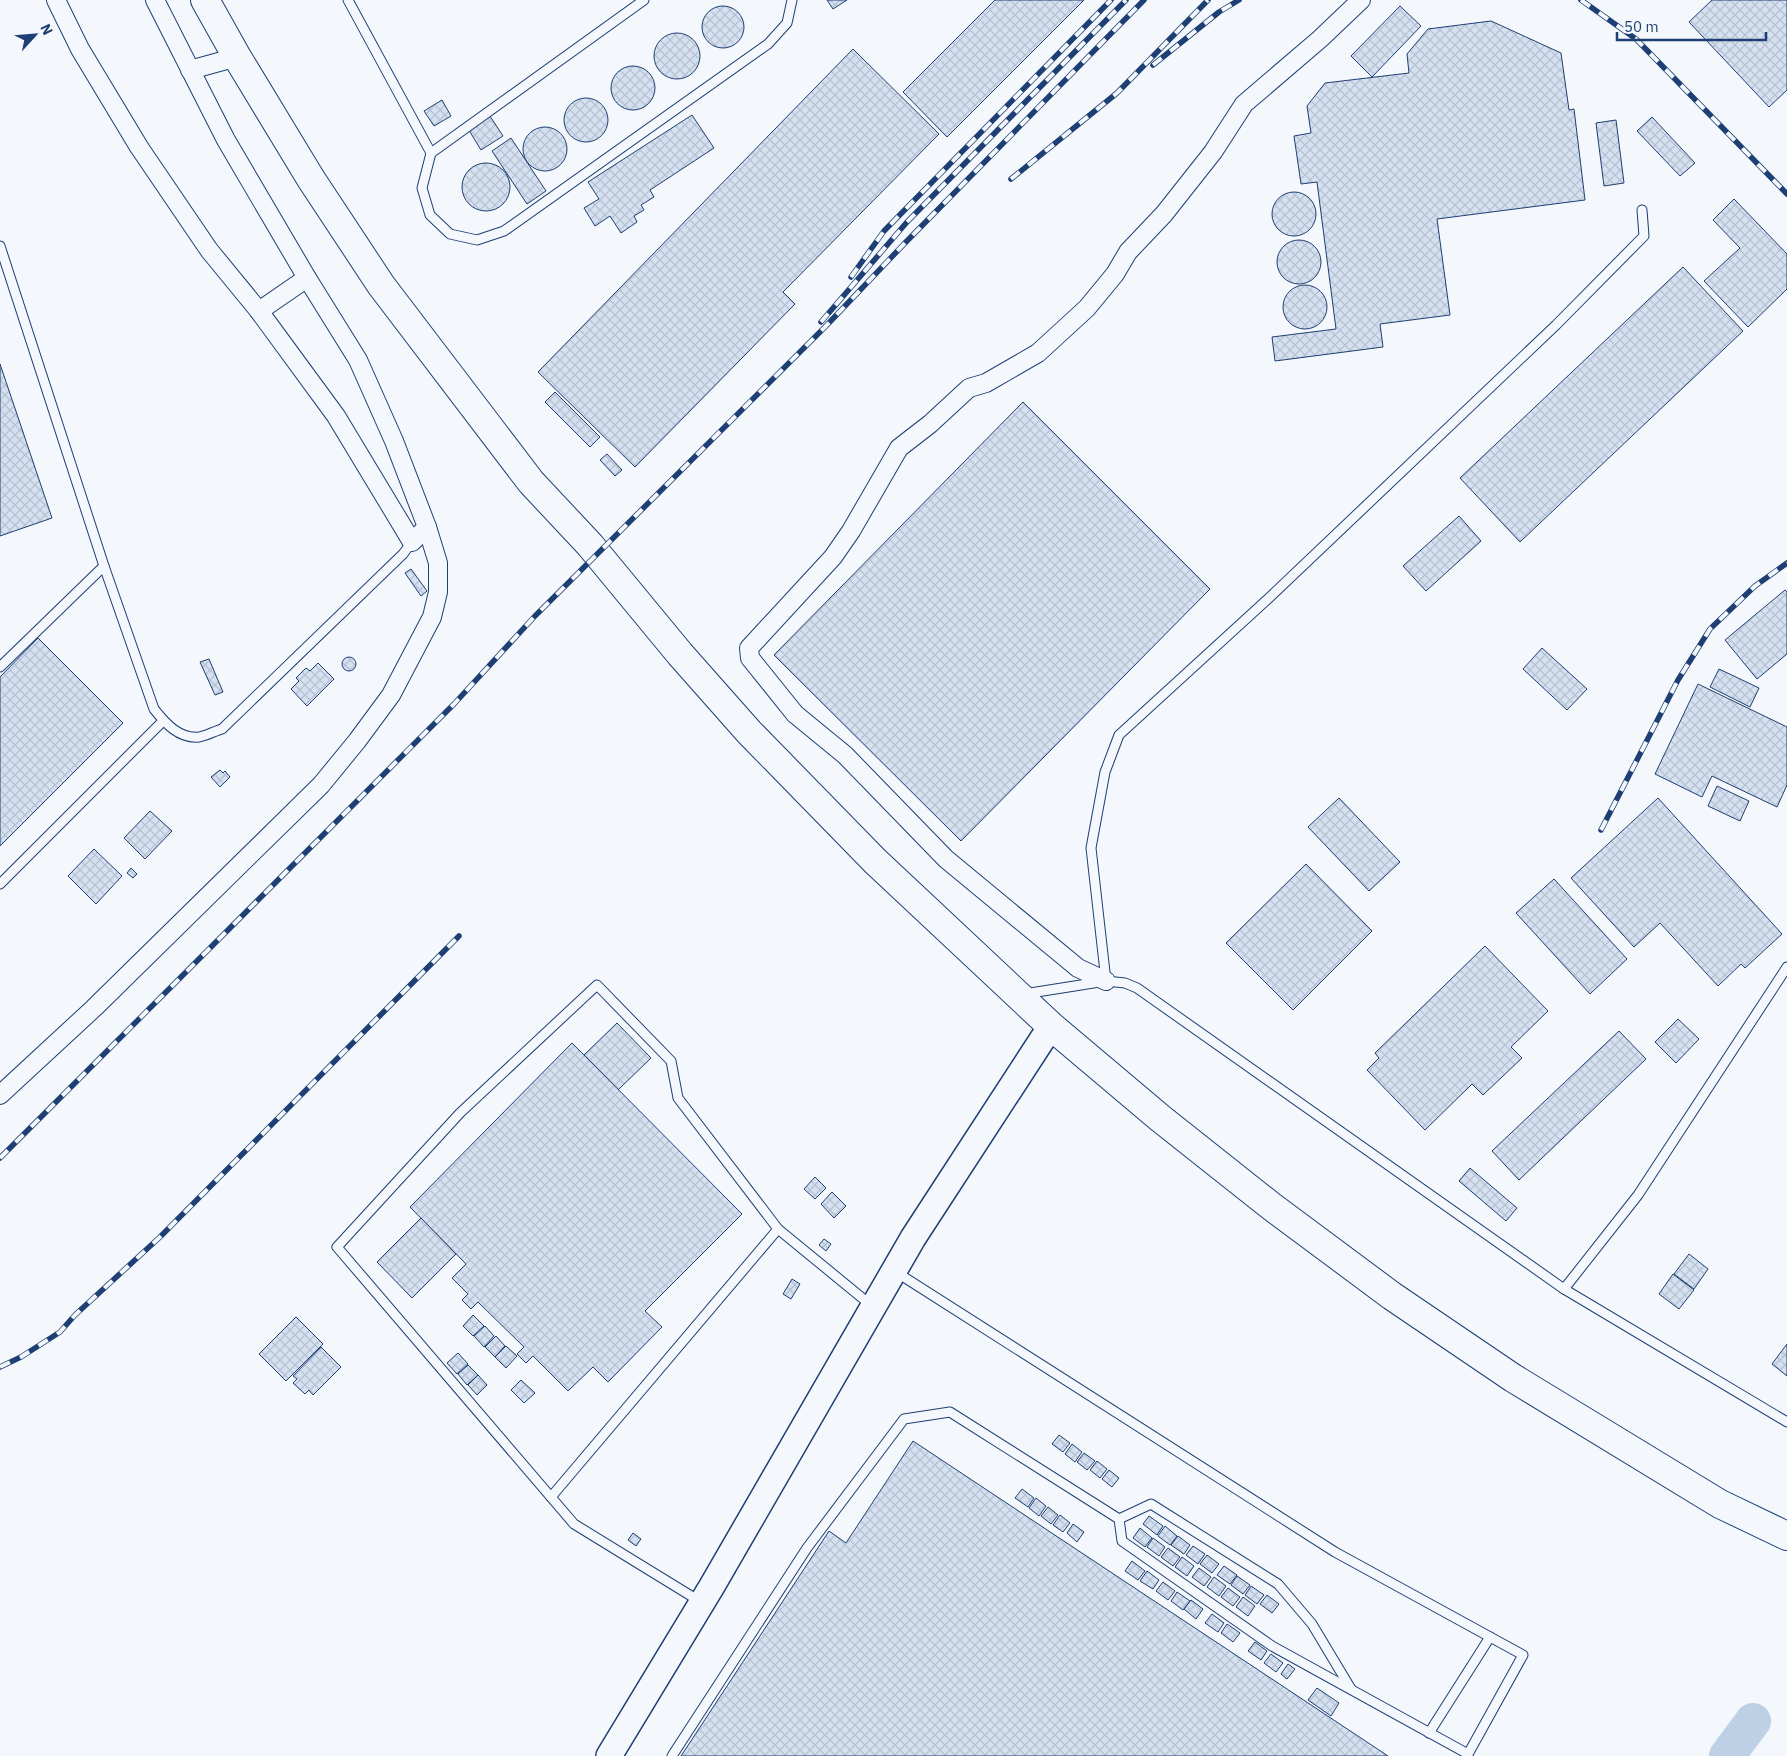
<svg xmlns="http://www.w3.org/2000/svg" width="1787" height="1756" font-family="'IBM Plex Sans',sans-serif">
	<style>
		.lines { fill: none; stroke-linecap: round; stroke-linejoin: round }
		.river { stroke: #bed0e5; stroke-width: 36 }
		.building { fill: url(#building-cross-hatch); stroke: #1d3f73 }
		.lane-casing { stroke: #1d3f73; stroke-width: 11 }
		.street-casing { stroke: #1d3f73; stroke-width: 20 }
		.secondary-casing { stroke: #1d3f73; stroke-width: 28 }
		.highway-casing { stroke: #1d3f73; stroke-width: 30 }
		.lane { stroke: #f4f7fb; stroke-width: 9 }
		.street { stroke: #f4f7fb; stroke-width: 18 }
		.secondary { stroke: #f4f7fb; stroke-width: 25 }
		.highway { stroke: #f4f7fb; stroke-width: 28 }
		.rail-casing { stroke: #1d3f73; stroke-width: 5.5 }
		.rail { stroke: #f4f7fb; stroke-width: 4; stroke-dasharray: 11; stroke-linecap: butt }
	</style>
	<defs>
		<pattern id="building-cross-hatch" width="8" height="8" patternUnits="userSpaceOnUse" patternTransform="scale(1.25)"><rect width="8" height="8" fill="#d5e0f0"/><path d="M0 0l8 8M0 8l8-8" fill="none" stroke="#b6c1d1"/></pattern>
	</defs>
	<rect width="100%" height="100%" fill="#f4f7fb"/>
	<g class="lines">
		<polyline class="river" points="1727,1756 1753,1721"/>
	</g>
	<g class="building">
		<polygon points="827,0 847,0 833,9"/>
		<polygon points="995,0 1084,0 947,137 903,92"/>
		<polygon points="1712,0 1787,0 1787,90 1769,107 1689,22"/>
		<polygon points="1400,6 1421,26 1372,77 1351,56"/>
		<circle cx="723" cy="27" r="21"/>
		<polygon points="1491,21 1561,53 1569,110 1574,109 1585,200 1437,219 1450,315 1380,324 1383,347 1275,361 1272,337 1336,329 1317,182 1301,184 1294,136 1311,133 1307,106 1325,83 1409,73 1407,54 1428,29"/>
		<circle cx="677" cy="56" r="23"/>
		<polygon points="853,49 939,134 783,292 795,304 635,467 538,372"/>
		<circle cx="633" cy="88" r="22"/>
		<circle cx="586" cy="120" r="22"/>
		<polygon points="442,100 451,116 434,126 424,111"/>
		<polygon points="488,113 503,136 481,150 467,127"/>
		<polygon points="692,115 714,148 650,190 654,197 641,205 644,210 634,216 637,222 621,233 610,216 595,226 584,208 599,199 588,182"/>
		<polygon points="1652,117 1695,163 1680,176 1637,131"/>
		<polygon points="1616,120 1624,183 1604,186 1596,123"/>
		<circle cx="545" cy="149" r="22"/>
		<polygon points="511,138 546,191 527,204 492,151"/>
		<circle cx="486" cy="187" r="24"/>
		<circle cx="1294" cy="214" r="22"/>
		<polygon points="1734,199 1787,254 1787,289 1748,327 1704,281 1740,248 1713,220"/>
		<circle cx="1299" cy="262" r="22"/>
		<polygon points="1683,267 1743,331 1520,542 1460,478"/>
		<circle cx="1305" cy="307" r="22"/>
		<polygon points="0,364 52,518 0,536"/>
		<polygon points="555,392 600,437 590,447 545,402"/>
		<polygon points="1023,402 1210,589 961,841 774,655"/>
		<polygon points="607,454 622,470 615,476 600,460"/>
		<polygon points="1459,516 1481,541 1426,591 1403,566"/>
		<polygon points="411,569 427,591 421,596 405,573"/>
		<polygon points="1785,590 1787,592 1787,654 1757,679 1725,640"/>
		<polygon points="38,638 123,723 0,846 0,677"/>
		<polygon points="1542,648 1587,689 1567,710 1523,669"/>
		<circle cx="349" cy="664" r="7"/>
		<polygon points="209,659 223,692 215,695 200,662"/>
		<polygon points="318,663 334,679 307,706 291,689 299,681 296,678 306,668 310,671"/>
		<polygon points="1719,669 1759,688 1750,707 1710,687"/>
		<polygon points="1698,684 1787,727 1787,785 1777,807 1712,776 1702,797 1655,774"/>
		<polygon points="220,770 223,773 225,771 230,777 220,787 211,777"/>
		<polygon points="1717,786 1749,801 1740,821 1708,806"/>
		<polygon points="1339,798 1400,862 1369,891 1308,827"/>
		<polygon points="1658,798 1782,934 1745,968 1741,964 1718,986 1660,923 1634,947 1571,878"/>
		<polygon points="150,811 172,831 145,859 124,838"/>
		<polygon points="94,849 122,876 96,904 68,876"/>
		<polygon points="1306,864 1372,931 1293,1010 1226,943"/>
		<polygon points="131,868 137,874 133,878 127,873"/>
		<polygon points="1554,879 1627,959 1590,994 1516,913"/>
		<polygon points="1485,946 1548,1011 1511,1047 1522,1058 1483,1095 1472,1084 1425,1130 1367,1070 1379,1058 1375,1053"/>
		<polygon points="1678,1019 1699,1039 1676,1063 1655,1042"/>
		<polygon points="617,1023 651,1058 618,1090 584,1055"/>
		<polygon points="1619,1031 1646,1059 1519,1180 1492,1151"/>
		<polygon points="572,1043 742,1214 645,1311 662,1327 608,1382 593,1367 568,1391 533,1356 526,1363 517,1354 524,1347 478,1302 471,1309 462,1300 468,1294 452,1278 466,1264 410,1207"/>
		<polygon points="1470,1168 1517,1208 1506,1221 1459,1181"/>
		<polygon points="815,1177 826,1188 815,1199 804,1189"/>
		<polygon points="832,1192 846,1206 834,1218 821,1204"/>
		<polygon points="421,1218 456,1254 412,1298 377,1262"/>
		<polygon points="824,1239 831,1244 826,1251 819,1245"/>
		<polygon points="1689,1254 1708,1269 1694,1289 1674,1274"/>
		<polygon points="1673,1274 1694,1290 1679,1309 1659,1294"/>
		<polygon points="792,1279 800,1284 791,1299 783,1294"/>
		<polygon points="473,1315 484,1326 473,1336 463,1326"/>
		<polygon points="296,1317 323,1344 286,1381 259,1354"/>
		<polygon points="485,1326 494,1336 484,1347 474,1336"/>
		<polygon points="496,1336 505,1346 495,1357 485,1347"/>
		<polygon points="1787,1344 1787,1376 1772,1364"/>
		<polygon points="506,1346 517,1356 506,1368 495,1357"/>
		<polygon points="321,1347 341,1367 313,1395 309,1390 305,1394 293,1383 297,1379 293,1376"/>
		<polygon points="458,1353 468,1364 457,1374 447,1363"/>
		<polygon points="468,1365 478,1375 467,1385 458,1374"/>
		<polygon points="478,1375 487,1385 477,1395 468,1385"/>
		<polygon points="521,1380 535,1393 524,1403 511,1390"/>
		<polygon points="1059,1435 1070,1443 1063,1452 1052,1444"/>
		<polygon points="913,1441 1388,1756 681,1756 829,1531 846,1543"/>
		<polygon points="1072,1444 1082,1452 1075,1462 1065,1454"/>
		<polygon points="1084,1453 1095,1461 1087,1470 1077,1462"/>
		<polygon points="1097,1461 1107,1469 1100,1478 1090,1470"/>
		<polygon points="1109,1470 1119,1478 1112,1487 1102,1479"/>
		<polygon points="1022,1489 1034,1498 1028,1507 1015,1498"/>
		<polygon points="1036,1498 1046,1506 1039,1516 1029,1508"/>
		<polygon points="1048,1507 1058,1515 1051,1524 1041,1516"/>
		<polygon points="1060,1515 1070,1523 1063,1532 1053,1525"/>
		<polygon points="1149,1516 1163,1526 1157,1535 1143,1524"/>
		<polygon points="1073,1524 1084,1532 1077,1542 1067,1533"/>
		<polygon points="1165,1526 1177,1536 1170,1545 1158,1536"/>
		<polygon points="1140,1528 1152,1538 1145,1547 1133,1538"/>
		<polygon points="633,1533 641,1539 636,1546 628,1540"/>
		<polygon points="1178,1536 1190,1545 1184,1554 1171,1545"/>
		<polygon points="1153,1538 1165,1547 1159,1556 1147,1547"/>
		<polygon points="1193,1546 1205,1554 1198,1564 1186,1555"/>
		<polygon points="1168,1548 1180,1557 1173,1566 1161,1557"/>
		<polygon points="1207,1555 1219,1564 1212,1573 1200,1564"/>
		<polygon points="1182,1557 1194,1566 1187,1576 1175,1567"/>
		<polygon points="1132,1561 1145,1571 1138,1580 1125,1571"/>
		<polygon points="1224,1566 1237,1575 1230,1584 1217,1575"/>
		<polygon points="1199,1568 1211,1577 1204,1586 1192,1577"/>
		<polygon points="1147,1571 1159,1580 1153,1589 1140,1581"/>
		<polygon points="1237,1576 1250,1585 1243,1594 1231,1585"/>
		<polygon points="1214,1577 1226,1586 1219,1596 1207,1587"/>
		<polygon points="1163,1582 1175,1591 1168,1600 1156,1591"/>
		<polygon points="1251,1586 1264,1595 1257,1604 1245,1595"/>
		<polygon points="1228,1588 1240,1597 1233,1606 1221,1597"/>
		<polygon points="1177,1592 1190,1601 1183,1610 1171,1601"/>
		<polygon points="1267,1595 1279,1604 1272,1613 1260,1604"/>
		<polygon points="1243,1597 1255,1606 1248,1616 1236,1607"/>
		<polygon points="1191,1600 1203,1609 1196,1619 1184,1609"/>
		<polygon points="1212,1614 1224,1623 1218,1632 1205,1623"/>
		<polygon points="1227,1624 1240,1633 1233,1642 1221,1633"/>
		<polygon points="1255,1642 1267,1651 1261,1660 1248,1651"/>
		<polygon points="1271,1654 1283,1663 1276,1672 1264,1663"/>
		<polygon points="1288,1664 1295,1669 1287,1679 1281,1674"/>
		<polygon points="1317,1688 1339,1703 1331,1716 1308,1700"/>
	</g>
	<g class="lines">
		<g class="lane-casing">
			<g id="lane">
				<polyline points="348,0 431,153"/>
				<polyline points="644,0 431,153 422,188 430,215 450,234 477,240 504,231 768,44 787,23 792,0"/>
				<path d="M 0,246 L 104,566 L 154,709 C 165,723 179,739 199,737 C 206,736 215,731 222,729 L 403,554 L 412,542"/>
				<polyline points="0,667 104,566"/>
				<polyline points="0,884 163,721"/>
				<polyline points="1106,981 1091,848 1105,772 1119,735 1270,597 1556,325 1644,236 1642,210"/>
				<polyline points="1024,994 1106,981 1125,983 1137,988 1564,1289 1787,1422"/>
				<polyline points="896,1272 1335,1552 1523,1655 1467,1756"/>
				<polyline points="1564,1289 1638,1195 1787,967"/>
				<polyline points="551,1497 778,1229"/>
				<polyline points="1119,1519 1151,1504 1278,1584 1312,1624 1351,1689"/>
				<polyline points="701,1602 574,1524 337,1247 460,1113 597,985 671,1061 678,1098 778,1229 872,1306"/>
				<polyline points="1429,1733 1490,1637"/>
				<polyline points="672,1756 807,1548 904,1419 950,1412 1119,1519 1122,1541 1272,1646 1468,1754"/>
			</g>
		</g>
		<g class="street-casing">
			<g id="street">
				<polyline points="56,0 80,49 139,147 209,250 259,311 336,416 412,542 427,527 394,441 358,360 307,278 226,140 155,0"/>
				<polyline points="190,70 237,57"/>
				<polyline points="259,311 307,278"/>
				<polyline points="1106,981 1078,968 946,859 845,755 795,714 750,658 749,648 833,557 851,531 899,448 930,424 969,388 986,383 1038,353 1087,308 1115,274 1128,252 1164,214 1213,152 1244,104 1320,39 1361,0"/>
				<polyline points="0,1095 94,1008 321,785 357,741 391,695 432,617 438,592 438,563 427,527"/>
			</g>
		</g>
		<g class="secondary-casing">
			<polyline id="secondary" points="609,1756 712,1586 913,1238 1051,1026"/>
		</g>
		<g class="highway-casing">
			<polyline id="highway" points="205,0 237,57 311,179 381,285 531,482 590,545 680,654 749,732 875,861 1051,1026 1160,1118 1271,1206 1392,1296 1513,1378 1720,1504 1787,1536"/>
		</g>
		<use href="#lane" class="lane"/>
		<use href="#street" class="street"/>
		<use href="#secondary" class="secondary"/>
		<use href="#highway" class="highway"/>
		<g class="rail-casing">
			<g id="rail">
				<polyline points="1581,0 1636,39 1787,194"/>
				<polyline points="1153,65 1219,12 1239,0"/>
				<polyline points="1011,179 1117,93 1208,0"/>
				<polyline points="851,277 884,231 1111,0"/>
				<polyline points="821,322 907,222 1126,0"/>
				<polyline points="1601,830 1678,680 1710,629 1755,586 1787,563"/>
				<polyline points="0,1158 454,704 535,616 825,327 904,244 1144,0"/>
				<polyline points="0,1367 21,1357 60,1332 75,1315 160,1237 459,936"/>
			</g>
		</g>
		<use href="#rail" class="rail"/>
	</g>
	<g transform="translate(35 35) rotate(64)" stroke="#f4f7fb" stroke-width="4" paint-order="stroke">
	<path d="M0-4L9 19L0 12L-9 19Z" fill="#1d3f73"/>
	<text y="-8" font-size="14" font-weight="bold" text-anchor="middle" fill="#1d3f73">N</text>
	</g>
	<path d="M1617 32v8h149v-8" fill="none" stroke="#1d3f73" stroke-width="2.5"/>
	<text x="1624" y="32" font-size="15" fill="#1d3f73" stroke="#f4f7fb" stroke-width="4" paint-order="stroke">50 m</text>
</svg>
